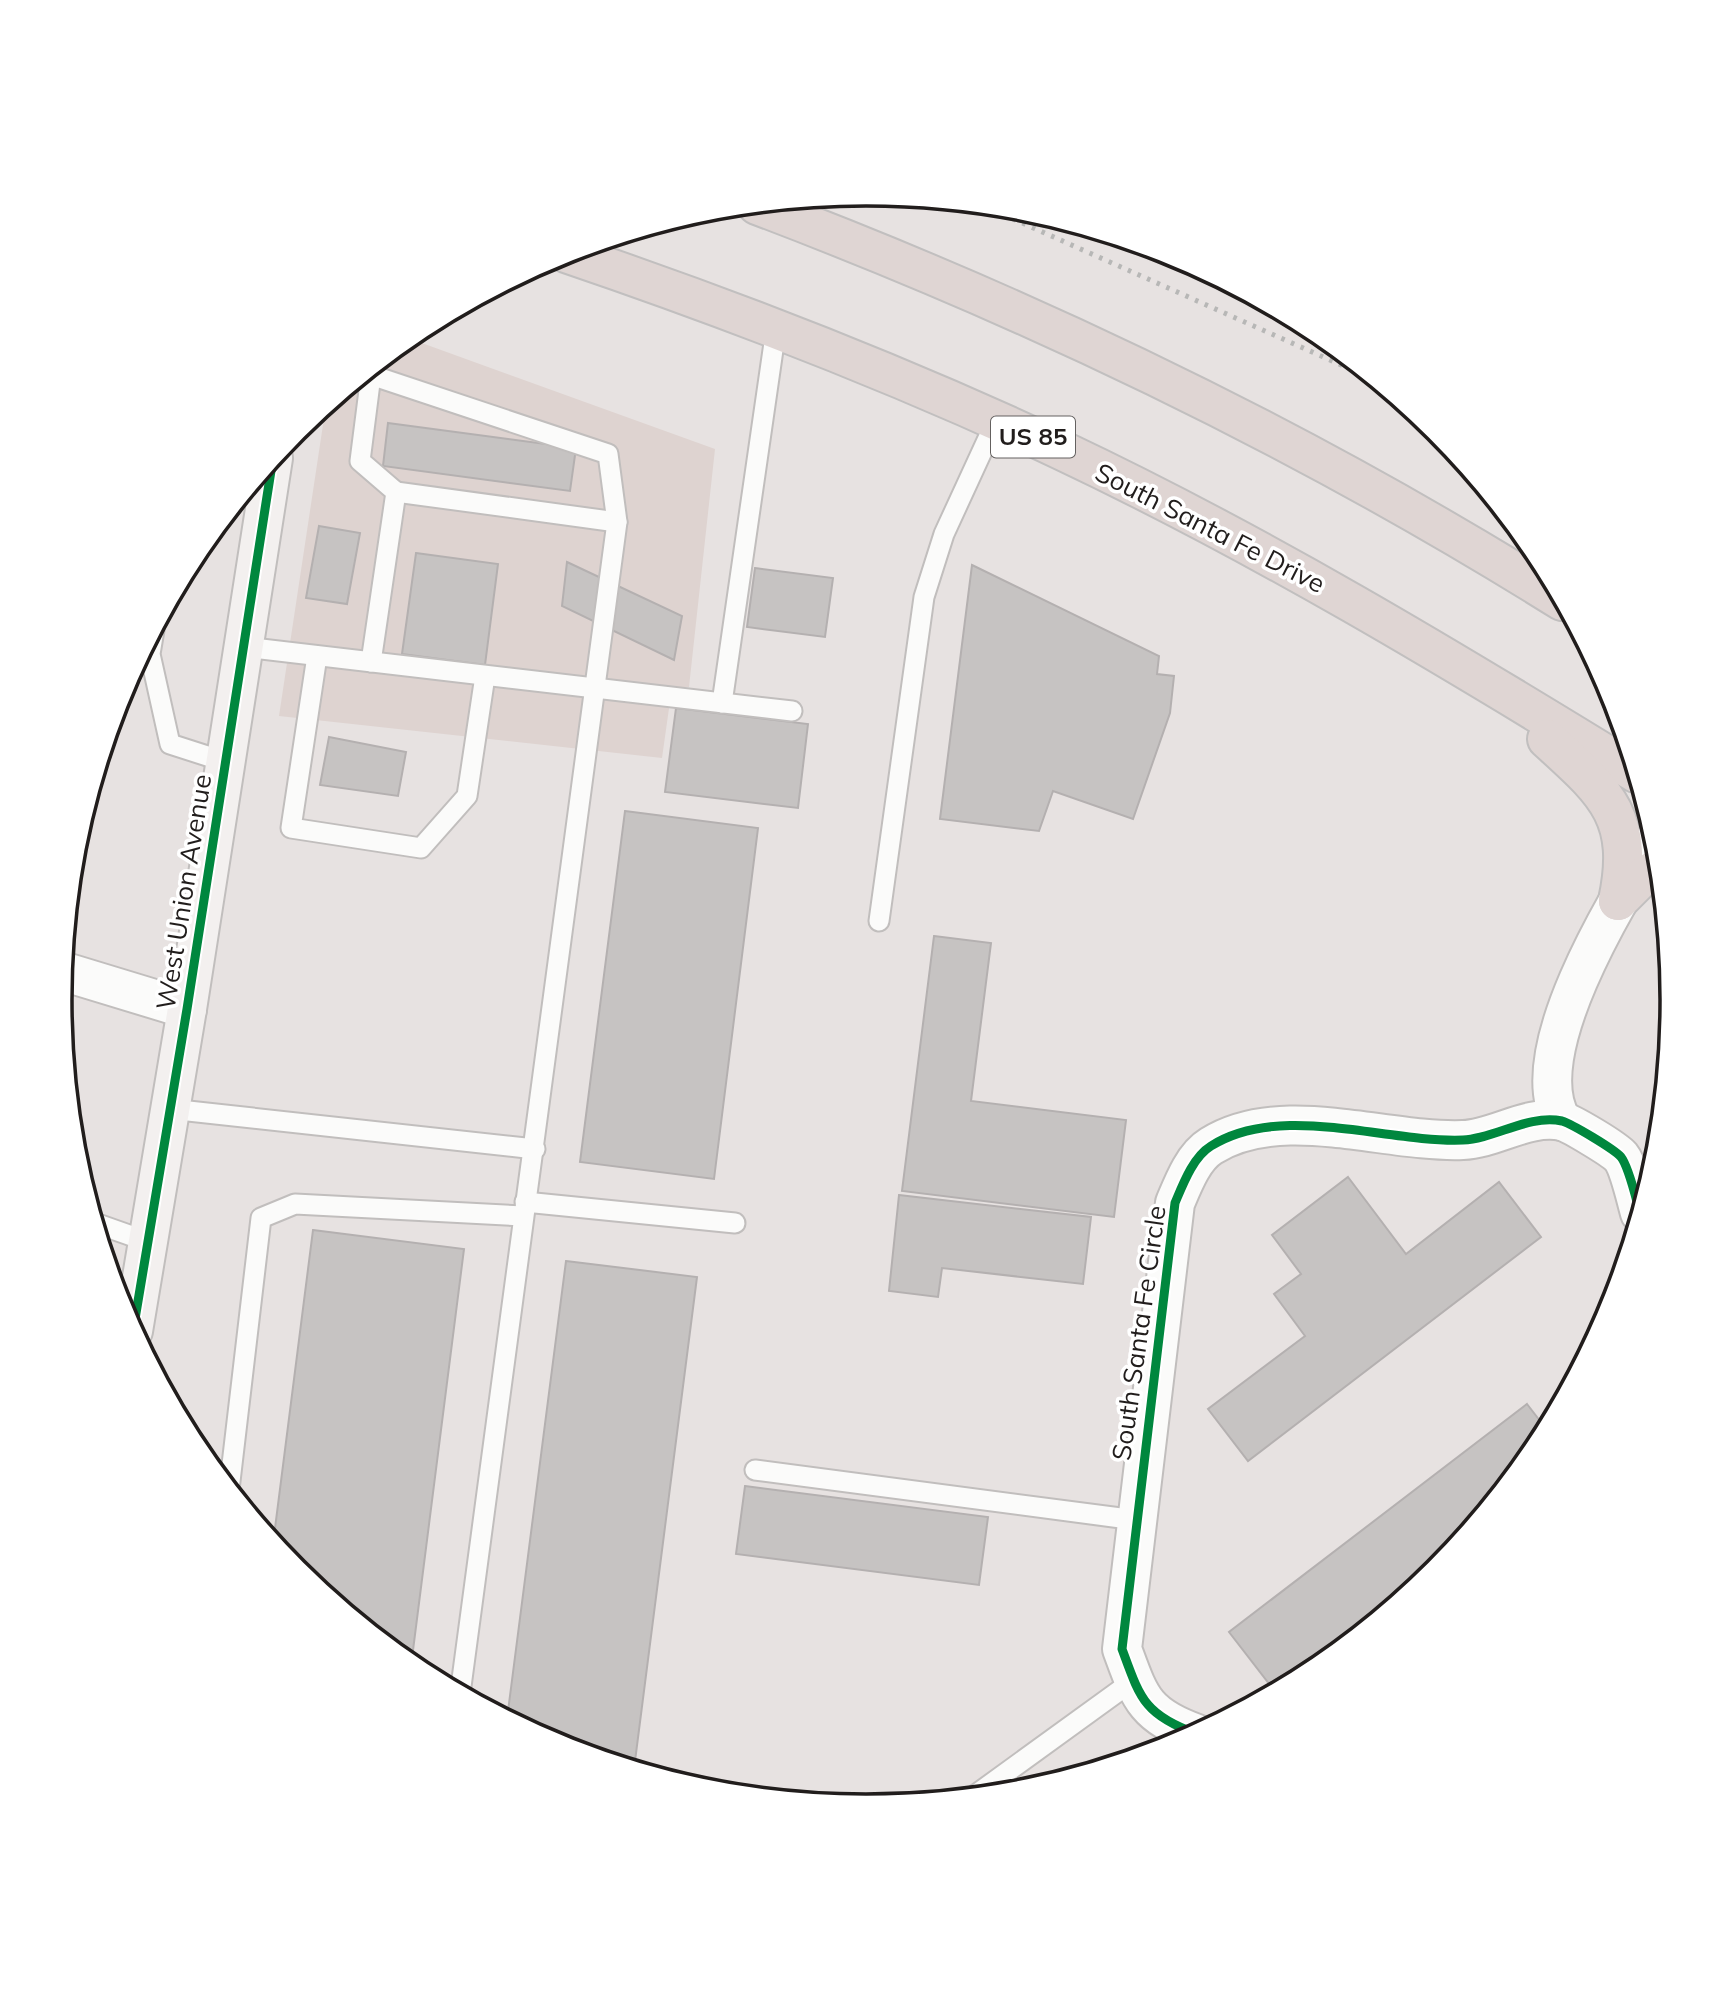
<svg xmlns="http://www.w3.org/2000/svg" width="1732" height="2001" font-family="Mulish,sans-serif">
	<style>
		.built { fill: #ded3d0 }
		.building { fill: #c6c3c2; stroke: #b4b0b0; stroke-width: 2 }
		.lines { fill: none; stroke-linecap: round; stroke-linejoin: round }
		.lane-casing { stroke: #c1bebd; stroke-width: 23 }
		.street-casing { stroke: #c1bebd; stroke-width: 42 }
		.secondary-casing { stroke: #c1bebd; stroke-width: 42 }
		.highway-casing { stroke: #c1bfbf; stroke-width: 42 }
		.lane { stroke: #fbfbfa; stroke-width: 19 }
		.street { stroke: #fbfbfa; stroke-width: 38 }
		.secondary { stroke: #f3f0ef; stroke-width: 38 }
		.highway { stroke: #dfd5d3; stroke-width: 38 }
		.rail { stroke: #b7b7b6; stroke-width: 5; stroke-dasharray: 3.5 7; stroke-linecap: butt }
		.cycleway-casing { stroke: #fff; stroke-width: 13 }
		.cycleway { stroke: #00873e; stroke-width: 9 }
		.labels { text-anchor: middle; stroke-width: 7; stroke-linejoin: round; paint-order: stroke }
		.shield { fill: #fff; stroke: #646160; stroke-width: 2 }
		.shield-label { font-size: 24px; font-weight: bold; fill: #211d1c }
		.street-label { font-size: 26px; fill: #211d1c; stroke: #fff }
		.rim { fill: none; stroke: #211d1c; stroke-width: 3.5 }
	</style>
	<rect width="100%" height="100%" fill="#e7e2e1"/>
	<polygon class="built" points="408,338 715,449 689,687 672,687 662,758 279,716 326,405"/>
	<g class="building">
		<polygon points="388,423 576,448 570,491 383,466"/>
		<polygon points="319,526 360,533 347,604 306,598"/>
		<polygon points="416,553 498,564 485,665 402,654"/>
		<polygon points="567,562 682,616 674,660 562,606"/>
		<polygon points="972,565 1159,656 1157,674 1174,676 1170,713 1133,819 1053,791 1039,831 940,819"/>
		<polygon points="755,568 833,578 825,637 747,627"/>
		<polygon points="676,708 808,724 798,808 665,792"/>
		<polygon points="329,737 406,752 398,796 320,785"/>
		<polygon points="625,811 758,828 714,1179 580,1162"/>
		<polygon points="934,936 991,943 971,1101 1126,1120 1114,1217 902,1191"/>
		<polygon points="1348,1177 1406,1254 1499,1182 1541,1237 1248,1461 1208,1409 1305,1336 1274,1294 1301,1274 1272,1235"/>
		<polygon points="899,1195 1091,1217 1083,1284 942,1268 938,1297 889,1291"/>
		<polygon points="313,1230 464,1249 411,1666 295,1570 273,1544"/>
		<polygon points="566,1261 697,1277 634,1769 557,1745 507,1719"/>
		<polygon points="1527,1404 1547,1430 1536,1449 1436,1571 1344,1646 1339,1639 1273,1689 1229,1632"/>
		<polygon points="745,1486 988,1517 979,1585 736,1554"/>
	</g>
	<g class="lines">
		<g class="lane-casing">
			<g id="lane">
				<polyline points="365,373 608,454 617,522 460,1694"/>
				<polyline points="396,492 617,522"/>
				<polyline points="154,630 150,654 170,744 226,762"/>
				<polyline points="244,647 792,711"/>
				<polyline points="317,656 291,828 421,848 467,796 485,676"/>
				<polyline points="371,662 396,492 360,461 371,375"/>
				<polyline points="722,703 776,329"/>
				<polyline points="879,921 924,597 944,534 996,421"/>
				<polyline points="170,1109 535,1149"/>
				<polyline points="525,1202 735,1223"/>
				<polyline points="95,1223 146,1241"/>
				<polyline points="755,1470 1136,1520"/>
				<polyline points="229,1490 261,1218 295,1204 523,1216"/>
				<polyline points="974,1796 1134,1680"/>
			</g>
		</g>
		<g class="street-casing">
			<g id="street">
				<polyline points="62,971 187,1009"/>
				<path d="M 1562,1121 C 1521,1054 1619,898 1656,838"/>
				<path d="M 1197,1734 C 1144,1715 1140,1698 1122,1649 L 1175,1203 C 1183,1184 1193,1157 1211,1146 C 1281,1102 1385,1143 1463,1140 C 1495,1139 1528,1114 1562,1121 C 1572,1124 1614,1149 1621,1157 C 1629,1167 1636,1199 1640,1213"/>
			</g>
		</g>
		<g class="secondary-casing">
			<polyline id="secondary" points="133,1331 187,1009 273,458"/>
		</g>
		<g class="highway-casing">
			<g id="highway">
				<path d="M 757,205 C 1037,311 1308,442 1562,601"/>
				<path d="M 566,253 C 734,310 901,375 1061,450 C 1260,544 1449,658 1636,773"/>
				<path d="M 1547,739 C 1605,792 1636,816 1618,901"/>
				<polyline points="1618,901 1640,879 1659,867"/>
			</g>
		</g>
		<use href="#lane" class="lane"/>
		<use href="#street" class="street"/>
		<use href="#secondary" class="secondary"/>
		<use href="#highway" class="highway"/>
		<polyline class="rail" points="984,206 1375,380"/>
		<g class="cycleway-casing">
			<g id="cycleway">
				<polyline points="133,1331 187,1009 273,458"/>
				<path d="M 1197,1734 C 1144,1715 1140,1698 1122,1649 L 1175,1203 C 1183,1184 1193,1157 1211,1146 C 1281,1102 1385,1143 1463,1140 C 1495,1139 1528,1114 1562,1121 C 1572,1124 1614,1149 1621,1157 C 1629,1167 1636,1199 1640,1213"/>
			</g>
		</g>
		<use href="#cycleway" class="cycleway"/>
	</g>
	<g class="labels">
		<rect class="shield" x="991" y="416.5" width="84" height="41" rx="5"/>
		<g class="shield-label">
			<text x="1033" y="445">US 85</text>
		</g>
		<g class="street-label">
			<text transform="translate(1210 528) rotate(27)" y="9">South Santa Fe Drive</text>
			<text transform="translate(184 892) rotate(-81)" y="9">West Union Avenue</text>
			<text transform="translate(1139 1333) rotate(-82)" y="9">South Santa Fe Circle</text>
		</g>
	</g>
	<path d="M0 0H1732V2001H0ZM72 1000a794 794 0 1 1 1588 0a794 794 0 1 1-1588 0Z" fill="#fff" fill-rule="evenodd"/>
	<path class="rim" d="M72 1000a794 794 0 1 1 1588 0a794 794 0 1 1-1588 0Z"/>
</svg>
